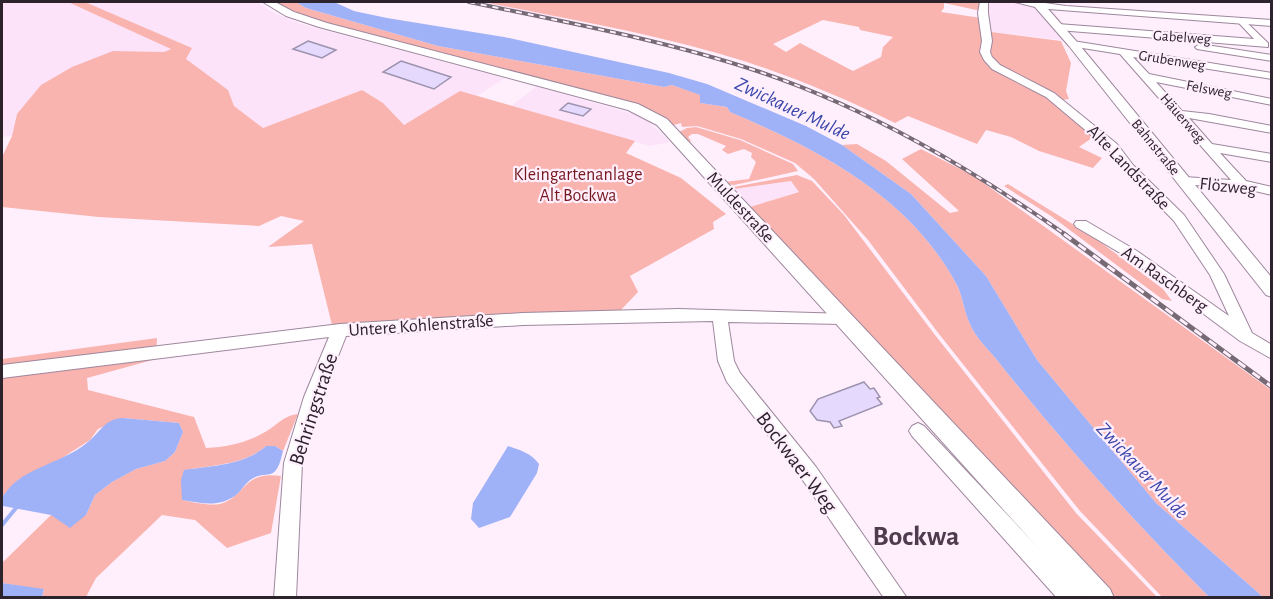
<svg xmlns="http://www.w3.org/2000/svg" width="1273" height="599" font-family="'Alegreya Sans',sans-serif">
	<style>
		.built { fill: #fce3fa }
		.green { fill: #f9b4af; fill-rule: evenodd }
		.water { fill: #9fb1f7 }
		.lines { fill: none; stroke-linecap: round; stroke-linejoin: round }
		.stream { stroke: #9fb1f7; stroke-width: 4 }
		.building { fill: #e5d9fe; stroke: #9c93ae; stroke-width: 1.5 }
		.minor-casing { stroke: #9e879d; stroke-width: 2 }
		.major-casing { stroke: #9e879d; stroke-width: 2 }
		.minor { fill: #fff; fill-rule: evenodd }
		.major { fill: #fff; fill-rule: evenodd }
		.rail-far1-casing { stroke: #766a75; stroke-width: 4 }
		.rail-casing { stroke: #766a75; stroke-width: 5 }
		.rail-far1 { stroke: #ffeffd; stroke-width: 2; stroke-dasharray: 6; stroke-linecap: butt }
		.rail { stroke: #ffeffd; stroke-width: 3; stroke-dasharray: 9; stroke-linecap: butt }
		.labels { text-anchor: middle; stroke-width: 4.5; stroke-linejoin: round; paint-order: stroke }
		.far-street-label { font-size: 15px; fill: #2c232c; stroke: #ffeffd }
		.street-label { font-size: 18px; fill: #2c232c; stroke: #ffeffd }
		.park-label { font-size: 18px; fill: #74181d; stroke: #ffeffd }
		.water-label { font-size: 20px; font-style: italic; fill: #3b48ab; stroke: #ffeffd }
		.near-street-label { font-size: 21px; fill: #2c232c; stroke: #ffeffd }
		.near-district-label { font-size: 28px; font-weight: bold; fill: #4f3b4e; stroke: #ffeffd }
	</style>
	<rect width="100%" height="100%" fill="#ffeffd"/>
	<g class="built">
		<polygon points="2,2 68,2 172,48 164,52 113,51 17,114 12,136 2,137"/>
		<polygon points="85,2 257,2 276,14 301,24 505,78 477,96 469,94 404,125 383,103 362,90 263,128 234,106 228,90 185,59 192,48"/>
		<polygon points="461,2 484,2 559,17 554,22"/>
		<polygon points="981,2 1046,2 1077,42 983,31"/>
		<polygon points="537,86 636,115 648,121 670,142 650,146 511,106"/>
		<polygon points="791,181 800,191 750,207 734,189"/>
	</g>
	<g class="green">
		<polygon points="68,2 85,2 192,48 186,59 228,90 234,106 263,128 362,90 383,103 404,125 460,91 635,141 626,153 681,178 726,214 713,222 714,229 630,276 638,292 620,311 332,325 312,244 268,247 304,221 281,216 259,226 99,217 2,207 2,157 12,136 17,114 41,85 72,67 113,51 164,52 171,49"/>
		<path d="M 275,2 L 296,2 L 306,8 L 438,46 L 664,87 L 672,85 L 701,95 L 700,103 L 727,107 L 730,112 C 820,150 910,197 957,285 C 963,297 964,312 970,324 C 975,337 988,349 997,360 C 1063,444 1135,522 1209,597 L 1162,597 L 1080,511 L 939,334 L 868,240 L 814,179 L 795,163 L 741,139 L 697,126 L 682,127 L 681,123 L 674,125 L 649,111 L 328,23 L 307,17 Z"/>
		<path d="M 484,2 L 981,2 L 981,11 L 944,3 L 944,8 L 941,12 L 981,18 L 984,31 L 1061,41 L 1071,63 L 1066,91 L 1069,99 L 1055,101 L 1096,135 L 1079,147 L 1102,158 L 1093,168 L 1039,151 L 1011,137 L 986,130 L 977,144 L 908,116 L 895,123 C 848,100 798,79 747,62 C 662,35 572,20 484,2 ZM 823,20 L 859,27 L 860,30 L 893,37 L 883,47 L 881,57 L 853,71 L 800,43 L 786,52 L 773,44 Z"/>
		<polygon points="696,127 740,140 793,164 798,171 734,185 727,184 725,182 749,179 756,162 751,157 752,153 744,149 728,154 722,150 726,146 698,134 692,134 688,137 691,141 688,143 679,132 687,128"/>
		<polygon points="857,144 886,161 950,213 959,211 902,159 921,149 974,176 1271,390 1271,597 1263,597 1156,503 1037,360 986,276 911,194 842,145"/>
		<polygon points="797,175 812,181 844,215 935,335 1076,513 1157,597 1113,597 976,447 750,207 799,192 791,181 734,189 734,187"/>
		<polygon points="1008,184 1095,238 1163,289 1172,301 1162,299 1051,216 1004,186"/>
		<path d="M 157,338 L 156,359 L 87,378 L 88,390 L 194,417 L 206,448 C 228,447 246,443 265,432 C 278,425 282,416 298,414 L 283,451 L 275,446 L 266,446 C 245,465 212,465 185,470 L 182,500 C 193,502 208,506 220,504 C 246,497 243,470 281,476 L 271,533 L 227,548 L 195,520 L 162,515 L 96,578 L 86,597 L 42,597 L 44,590 L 2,583 L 2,563 L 51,515 L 86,515 L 95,495 L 112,482 L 136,469 L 165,461 L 175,452 L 183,432 L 179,423 L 123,418 L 98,429 L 90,440 L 62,458 L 18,480 L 2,497 L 2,359 Z"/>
	</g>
	<g class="water">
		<path d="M 296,2 L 334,2 L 354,11 L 387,18 L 504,37 L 669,73 L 707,84 L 806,126 L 842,145 L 911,194 L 986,276 L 1037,360 L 1156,503 L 1263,597 L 1209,597 C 1135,522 1063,444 997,360 C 988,349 975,337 970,324 C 964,312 963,297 957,285 C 910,197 820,150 730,112 L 727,107 L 700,103 L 700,95 L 672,85 L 664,87 L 438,46 L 306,8 Z"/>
		<path d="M 123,418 L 179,423 L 183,432 L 175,452 L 165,461 L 136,469 L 112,482 L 95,495 L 86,515 L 70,528 L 51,515 L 3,506 L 2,497 C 7,491 12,484 18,480 C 40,464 69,459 89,441 C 102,430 105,419 123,418 Z"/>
		<path d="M 266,446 L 275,446 L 283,451 C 275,487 267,467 249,481 C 244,485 241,491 236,495 C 219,508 201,503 182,500 L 181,480 L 184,470 C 212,466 245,465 266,446 Z"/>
		<path d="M 508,446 C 520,450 531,453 539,464 L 537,473 L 510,517 L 479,528 L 471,519 L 473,503 Z"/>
		<polygon points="2,583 44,589 42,597 2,597"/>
	</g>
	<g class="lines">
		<polyline class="stream" points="2,525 16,508"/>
	</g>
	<g class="building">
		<polygon points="308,41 336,50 322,58 293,49"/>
		<polygon points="401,61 451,77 434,89 383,72"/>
		<polygon points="568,103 591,109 583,116 560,110"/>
		<polygon points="864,382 870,389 874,388 880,397 877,398 882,404 839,421 842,426 834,428 830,422 817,420 810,411 818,399"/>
	</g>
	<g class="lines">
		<g class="minor-casing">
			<g id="minor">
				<polygon points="980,2 988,2 988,13 992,41 990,52 992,57 1000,65 1054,93 1117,144 1133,165 1184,215 1224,274 1252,333 1272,345 1272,359 1240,341 1127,257 1076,227 1074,224 1076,221 1086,221 1137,251 1229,316 1210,275 1174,221 1125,171 1109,150 1046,97 992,69 984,60 980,52 982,41 978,13"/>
				<polygon points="1242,18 1268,43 1268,47 1058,30 1053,27 1058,24 1254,39 1237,21"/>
				<polygon points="1073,41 1272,73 1272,79 1133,57 1149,74 1272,99 1272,105 1156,82 1182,111 1209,114 1272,126 1272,133 1189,118 1212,144 1272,154 1272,162 1220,153 1246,181 1272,187 1272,195 1242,188 1180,184 1178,181 1184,177 1231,180 1120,54 1070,46 1068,44"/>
				<polygon points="1200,44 1272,55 1272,61 1197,49 1195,47"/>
				<polygon points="679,309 848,314 851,318 848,322 843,324 728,322 734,361 740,373 816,467 907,598 884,598 802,479 727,382 718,361 713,321 523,325 346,336 322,397 302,463 296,598 274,598 284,463 304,397 329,337 2,378 2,365 340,324 523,313"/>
				<polygon points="918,423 924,426 1079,591 1082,598 1057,598 912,436 909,431 912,426"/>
			</g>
		</g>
		<g class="major-casing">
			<g id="major">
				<polygon points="263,2 275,2 294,12 327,23 638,104 667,119 1110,589 1114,598 1083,598 657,125 628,110 319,27 286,16"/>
				<polygon points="1015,2 1038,2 1066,6 1272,20 1272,26 1048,9 1077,42 1272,278 1272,297 1266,295 1069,46 1035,7"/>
			</g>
		</g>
		<use href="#minor" class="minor"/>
		<use href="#major" class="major"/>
		<g class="rail-far1-casing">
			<path id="rail-far1" d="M 469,2 C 565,22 663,40 757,71 C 868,108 970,168 1066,235"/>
		</g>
		<g class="rail-casing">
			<polyline id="rail" points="1064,234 1272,387"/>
		</g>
		<use href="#rail-far1" class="rail-far1"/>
		<use href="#rail" class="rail"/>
	</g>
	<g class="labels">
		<g class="far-street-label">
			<text transform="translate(1182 37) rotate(4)" y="5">Gabelweg</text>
			<text transform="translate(1172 60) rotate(9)" y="5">Grubenweg</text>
			<text transform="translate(1209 89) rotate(11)" y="5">Felsweg</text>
			<text transform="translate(1183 118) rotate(49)" y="5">Häuerweg</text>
			<text transform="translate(1156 147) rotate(51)" y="5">Bahnstraße</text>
		</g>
		<g class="street-label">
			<text transform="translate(1129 167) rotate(46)" y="6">Alte Landstraße</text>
			<text transform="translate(1228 186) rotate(6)" y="6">Flözweg</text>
			<text transform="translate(741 207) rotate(47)" y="6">Muldestraße</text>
			<text transform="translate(1165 279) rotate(35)" y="6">Am Raschberg</text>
			<text transform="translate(421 325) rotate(-4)" y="6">Untere Kohlenstraße</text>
		</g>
		<g class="park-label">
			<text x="578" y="180">Kleingartenanlage<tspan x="578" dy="21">Alt Bockwa</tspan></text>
		</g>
		<g class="water-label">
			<text transform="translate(793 108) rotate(25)" y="7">Zwickauer Mulde</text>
			<text transform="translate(1143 470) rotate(47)" y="7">Zwickauer Mulde</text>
		</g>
		<g class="near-street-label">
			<text transform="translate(313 409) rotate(-72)" y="7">Behringstraße</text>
			<text transform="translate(797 462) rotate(53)" y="7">Bockwaer Weg</text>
		</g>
		<g class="near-district-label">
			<text x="916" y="545">Bockwa</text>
		</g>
	</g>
	<rect width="1273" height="599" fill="none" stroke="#2c232c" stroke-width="6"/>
</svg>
